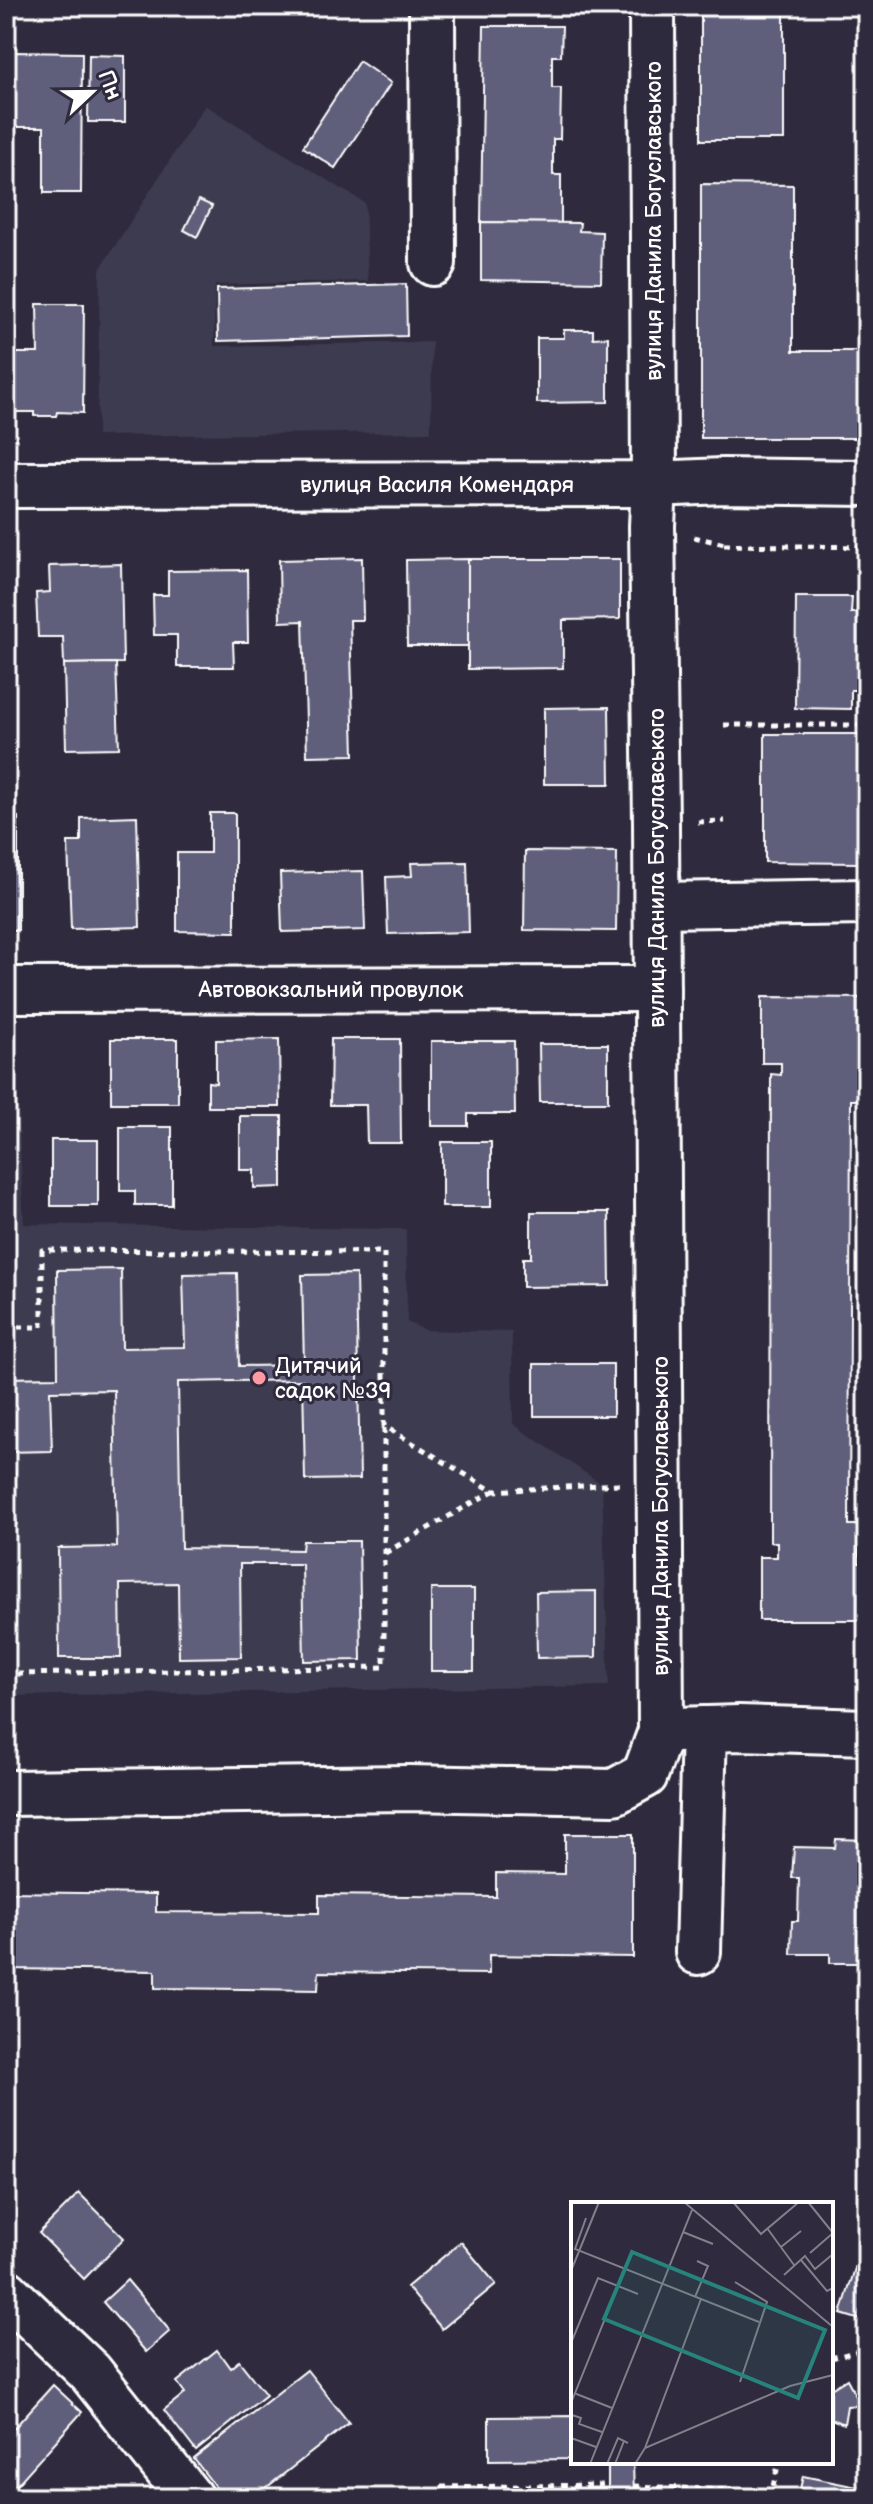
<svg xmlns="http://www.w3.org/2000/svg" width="873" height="2504" font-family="'Balsamiq Sans',sans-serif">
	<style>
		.built { fill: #3d3a50 }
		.building { fill: #5e5e7c; stroke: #fff; stroke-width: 2 }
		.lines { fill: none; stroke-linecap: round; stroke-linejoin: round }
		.minor-casing { stroke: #fff; stroke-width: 50 }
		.path { stroke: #fff; stroke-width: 5; stroke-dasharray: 6 6; stroke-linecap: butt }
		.minor { stroke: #2f2a3d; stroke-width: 44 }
		.poi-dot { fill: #ff9aa2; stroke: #2f2a3d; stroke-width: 3 }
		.labels { text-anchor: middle; stroke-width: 6; stroke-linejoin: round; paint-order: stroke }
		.street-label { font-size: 22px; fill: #fff; stroke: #2f2a3d }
		.poi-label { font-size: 22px; fill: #fff; stroke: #2f2a3d; text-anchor: start }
		.inset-road { fill: none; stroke: #827f8b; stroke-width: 2 }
		.view { fill: #27847c; fill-opacity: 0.15; stroke: #27847c; stroke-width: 4 }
		.inset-edge { fill: none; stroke: #fff; stroke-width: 4 }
	</style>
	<rect width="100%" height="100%" fill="#2f2a3d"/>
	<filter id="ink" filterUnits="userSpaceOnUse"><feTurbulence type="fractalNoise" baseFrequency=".0125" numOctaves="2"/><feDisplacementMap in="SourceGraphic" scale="16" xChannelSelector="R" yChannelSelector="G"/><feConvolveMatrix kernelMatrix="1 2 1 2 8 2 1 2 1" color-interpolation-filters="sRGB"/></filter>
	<g filter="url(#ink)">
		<g class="built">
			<polygon points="205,105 365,203 368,281 215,285 214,346 432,342 431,432 97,436 100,269"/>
			<polygon points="6,1006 13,1006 24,1224 406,1229 407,1322 425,1330 512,1332 513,1424 602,1484 609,1686 6,1696"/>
		</g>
		<g class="building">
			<rect x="701" y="6" width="83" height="134"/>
			<polygon points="484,26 562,26 561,56 552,56 552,88 561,88 560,139 553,139 553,175 561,175 561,223 481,222"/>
			<polygon points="14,52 82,53 81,193 44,193 44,127 13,127"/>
			<polygon points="89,55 125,56 125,122 88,122"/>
			<polygon points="359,61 391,83 335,168 303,147"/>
			<polygon points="701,184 793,185 793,351 867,351 867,438 701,438"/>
			<polygon points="199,200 212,206 197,237 184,230"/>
			<polygon points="481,222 580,223 579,231 602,232 601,282 481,280"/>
			<polygon points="406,284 407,336 218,341 217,289"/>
			<polygon points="37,304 84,304 83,413 57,412 56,416 34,416 34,412 12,412 12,353 38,353"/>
			<polygon points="564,330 593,330 593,338 608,337 608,402 537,403 537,338 564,338"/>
			<polygon points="362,558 363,620 350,620 354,755 307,756 303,621 280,622 279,560"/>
			<polygon points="468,559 620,559 620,619 563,620 563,668 468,669"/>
			<polygon points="468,559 468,646 407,646 406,560"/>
			<polygon points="121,564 123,663 64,664 63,637 38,637 36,593 50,592 49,566"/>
			<polygon points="247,570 248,642 233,642 234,667 177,667 177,635 154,635 153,595 168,595 168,571"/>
			<polygon points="796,597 852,597 851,613 867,613 867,690 851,690 851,709 795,708"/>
			<polygon points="116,663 119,748 66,749 64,664"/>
			<polygon points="609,707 610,784 544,784 544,708"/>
			<polygon points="765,734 859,734 859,863 765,862"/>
			<polygon points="210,813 235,813 235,932 177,931 177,853 210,853"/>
			<polygon points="137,816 140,927 71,929 68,842 81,842 81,818"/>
			<rect x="6" y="817" width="12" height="113"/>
			<polygon points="525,851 617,852 616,931 524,930"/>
			<polygon points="467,862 469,932 388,934 386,877 412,876 411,863"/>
			<polygon points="363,871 365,930 282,932 280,873"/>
			<polygon points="762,997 867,998 866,1100 851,1100 849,1525 859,1525 859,1563 867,1563 867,1620 759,1620 759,1557 777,1557 777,1542 770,1542 771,1074 781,1075 781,1063 762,1063"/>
			<rect x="111" y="1039" width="67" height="64"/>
			<polygon points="279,1039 280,1107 208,1107 208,1082 216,1083 216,1040"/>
			<polygon points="331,1039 400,1039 401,1143 367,1143 366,1105 330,1105"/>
			<polygon points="431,1041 514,1041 515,1114 468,1114 468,1126 431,1126"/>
			<polygon points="539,1044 608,1044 608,1102 540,1102"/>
			<polygon points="240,1116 282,1116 282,1187 254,1188 254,1170 240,1170"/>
			<polygon points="120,1127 172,1127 172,1205 135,1205 135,1191 120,1191"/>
			<rect x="51" y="1140" width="47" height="66"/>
			<rect x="442" y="1142" width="49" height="65"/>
			<polygon points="531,1212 609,1212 610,1286 523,1287 523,1258 531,1258"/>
			<polygon points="121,1269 122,1348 185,1347 183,1274 237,1273 239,1366 304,1365 302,1275 356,1274 360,1479 305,1480 303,1380 178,1382 181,1548 302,1550 303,1541 359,1541 361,1660 304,1661 302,1564 240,1564 241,1657 179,1658 178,1583 120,1584 121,1658 59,1658 58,1548 117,1547 114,1390 50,1391 52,1451 6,1452 6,1378 58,1377 57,1270"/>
			<rect x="534" y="1364" width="79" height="52"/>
			<rect x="431" y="1589" width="43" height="82"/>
			<polygon points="596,1591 596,1657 537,1658 536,1592"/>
			<polygon points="565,1834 633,1834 633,1957 489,1955 489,1974 319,1972 318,1990 155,1988 155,1971 6,1969 6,1892 156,1894 156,1912 319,1913 319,1895 496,1897 496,1873 565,1874"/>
			<polygon points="836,1839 867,1840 867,1963 830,1963 830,1954 791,1954 792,1921 798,1921 799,1878 792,1878 794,1847 835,1848"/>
			<polygon points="79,2193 124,2238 84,2279 39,2233"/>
			<polygon points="867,2229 867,2322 841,2314"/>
			<polygon points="461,2242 496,2284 442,2329 407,2287"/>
			<polygon points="127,2280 170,2331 146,2352 103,2302"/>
			<polygon points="217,2350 230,2368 239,2361 266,2395 196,2451 164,2410 185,2393 177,2382"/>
			<polygon points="307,2370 349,2423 253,2498 224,2498 194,2459"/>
			<polygon points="847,2379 861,2405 847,2406 844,2424 831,2419 831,2389"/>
			<polygon points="53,2385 82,2412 6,2497 6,2437"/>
			<polygon points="573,2416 573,2459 489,2460 489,2417"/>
			<polygon points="608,2462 633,2462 634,2498 608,2498"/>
			<polygon points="803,2476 867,2489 867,2498 841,2498 800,2489"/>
		</g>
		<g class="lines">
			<g class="minor-casing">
				<g id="minor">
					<polyline points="432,6 433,263"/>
					<polyline points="6,485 654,484 723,481 867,483"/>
					<polyline points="657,905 867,902"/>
					<polyline points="6,990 657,989"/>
					<polyline points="676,1730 739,1728 867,1732"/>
					<polyline points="6,1793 409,1788 614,1792 645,1775 661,1731 656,823 652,526 654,484 652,6"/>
					<polyline points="698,1952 704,1729"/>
					<polyline points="6,2292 90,2372 190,2498"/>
				</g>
			</g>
			<g class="path">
				<polyline points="694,537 725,544"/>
				<polyline points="724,545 867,547"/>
				<polyline points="724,725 867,725"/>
				<polyline points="698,822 725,821"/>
				<polyline points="6,1327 42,1327 42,1250 384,1252 384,1426 493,1491 619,1484"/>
				<polyline points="6,1467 13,1466 15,1525"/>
				<polyline points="385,1553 493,1491"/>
				<polyline points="17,1674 384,1667 384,1427"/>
				<polyline points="831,2358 867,2349"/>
				<polyline points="634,2486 770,2492 788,2498"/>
				<polyline points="441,2487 608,2485"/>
				<polyline points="770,2498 779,2462"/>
			</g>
			<use href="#minor" class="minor"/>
		</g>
	</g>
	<circle class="poi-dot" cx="259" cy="1378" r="8"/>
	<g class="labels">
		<g class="street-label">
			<text transform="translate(653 221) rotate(-90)" y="8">вулиця Данила Богуславського</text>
			<text x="437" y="492">вулиця Василя Комендаря</text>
			<text transform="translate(656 868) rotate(-90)" y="8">вулиця Данила Богуславського</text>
			<text x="331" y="997">Автовокзальний провулок</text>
			<text transform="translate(660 1516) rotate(-90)" y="8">вулиця Данила Богуславського</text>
		</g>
		<g class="poi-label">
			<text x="275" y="1373">Дитячий<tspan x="275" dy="25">садок №39</tspan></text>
		</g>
	</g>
	<g transform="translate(571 2202)">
		<rect width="262" height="262" fill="#2f2a3d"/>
		<path class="inset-road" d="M 113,0 L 262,125M 162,0 L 190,32 L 228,0M 237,0 L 262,31M 15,16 L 4,47 L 188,120M 196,26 L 223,63M 112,30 L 142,42M 210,45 L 230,29M 239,51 L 262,31M 230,58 L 256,89 L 262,86M 0,69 L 28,0M 213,73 L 234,54 L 244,67 L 262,52M 164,80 L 196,100 L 169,180M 124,95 L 137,64 L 126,59M 0,141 L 27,76 L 67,92M 3,191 L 41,206M 0,201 L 54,67M 1,213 L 10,216 L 8,222 L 31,230M 0,236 L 25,245M 74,246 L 130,97M 19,262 L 121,8M 36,262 L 47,236 L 57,241M 44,262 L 53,239M 64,262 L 74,246 L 219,184 L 262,173"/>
		<path class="view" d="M 61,50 L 254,128 L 227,196 L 33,117 Z"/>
		<rect width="262" height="262" class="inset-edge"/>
	</g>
	<rect width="873" height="2504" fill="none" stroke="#2f2a3d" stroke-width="32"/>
	<rect x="16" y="16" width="841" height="2472" fill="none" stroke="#fff" stroke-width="3" filter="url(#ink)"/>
	<g transform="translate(92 92) rotate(68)" stroke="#2f2a3d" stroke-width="6" paint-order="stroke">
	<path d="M0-6L14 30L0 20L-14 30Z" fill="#ffffff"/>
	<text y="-12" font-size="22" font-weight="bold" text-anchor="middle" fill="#ffffff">Пн</text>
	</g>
</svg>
